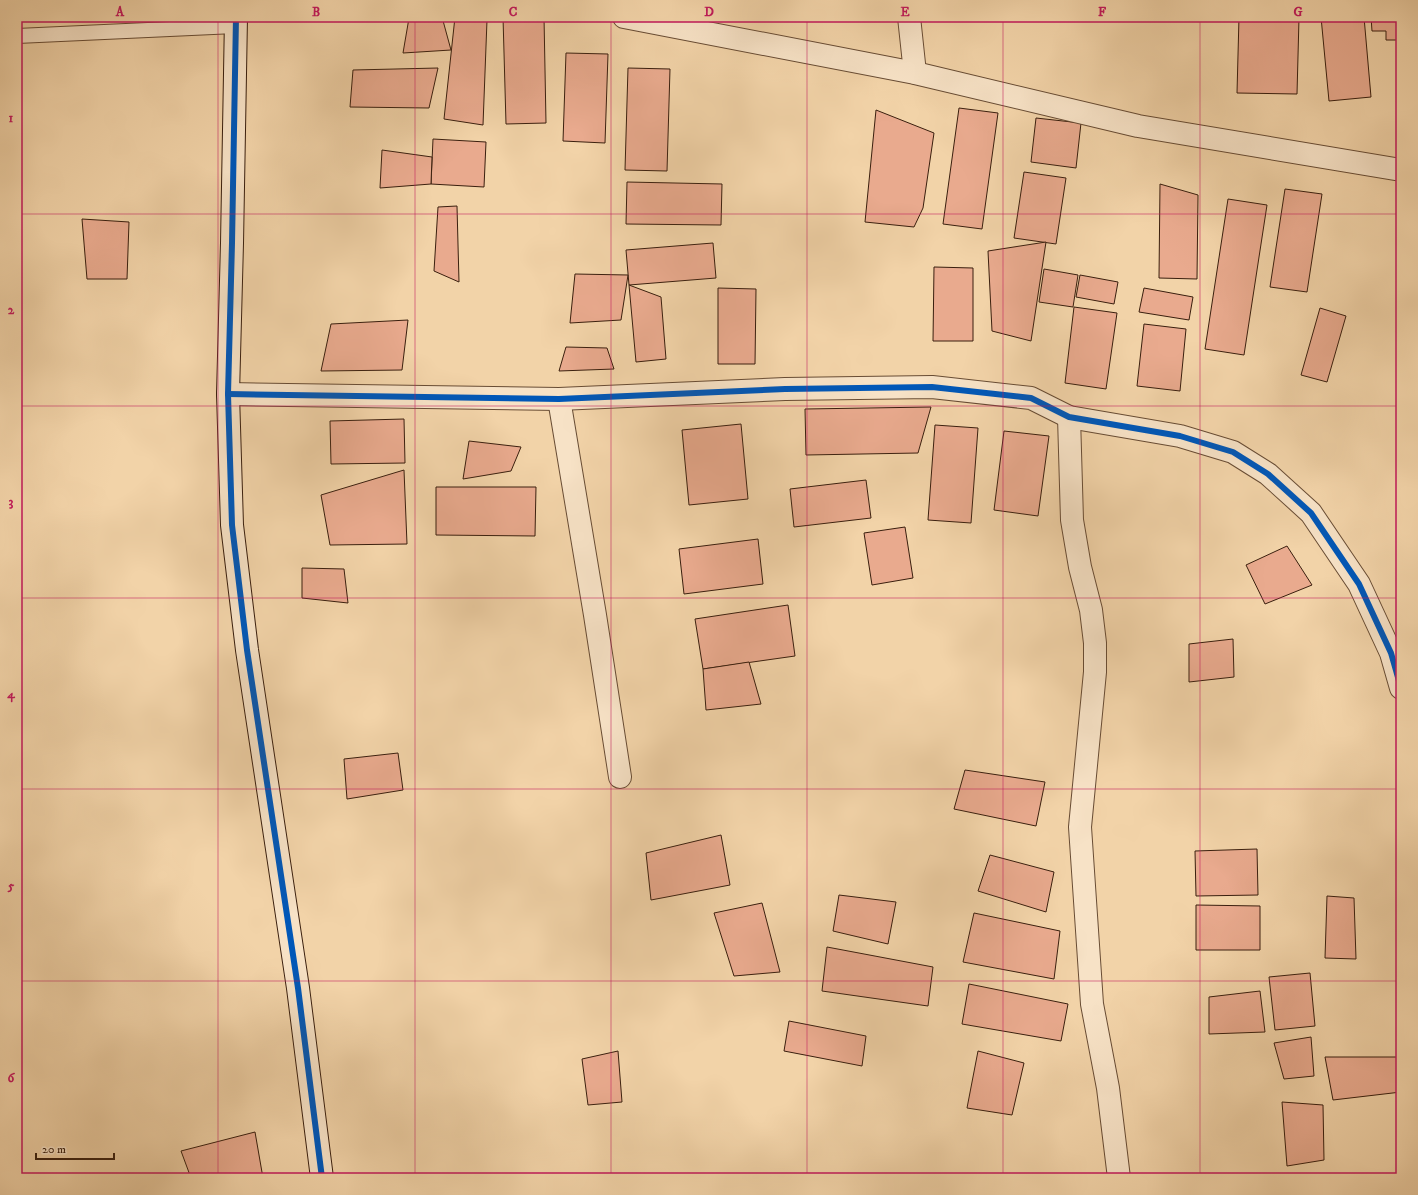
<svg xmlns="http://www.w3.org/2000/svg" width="1418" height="1195" font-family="'IM FELL DW Pica',serif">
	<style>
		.building { fill: #e9aa8e; stroke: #3a1f0e }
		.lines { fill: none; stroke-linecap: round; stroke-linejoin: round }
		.lane-casing { stroke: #684c34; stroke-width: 16 }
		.street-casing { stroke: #684c34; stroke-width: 24 }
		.secondary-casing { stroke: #3a1f0e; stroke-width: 24 }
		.lane { stroke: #f7e2c6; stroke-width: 14 }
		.street { stroke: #f7e2c6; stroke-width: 22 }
		.secondary { stroke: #f7e2c6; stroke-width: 22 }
		.cycleway-casing { stroke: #f7e2c6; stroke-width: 8 }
		.cycleway { stroke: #0057b8; stroke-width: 6 }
		.grid { fill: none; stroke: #c2185b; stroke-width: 1; stroke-opacity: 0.55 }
		.neatline { fill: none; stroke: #c2185b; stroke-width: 1.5 }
		.grid-label { font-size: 13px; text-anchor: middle; font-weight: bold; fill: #c2185b }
	</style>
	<rect width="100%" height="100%" fill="#f2d3a8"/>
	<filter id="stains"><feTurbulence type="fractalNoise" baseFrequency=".005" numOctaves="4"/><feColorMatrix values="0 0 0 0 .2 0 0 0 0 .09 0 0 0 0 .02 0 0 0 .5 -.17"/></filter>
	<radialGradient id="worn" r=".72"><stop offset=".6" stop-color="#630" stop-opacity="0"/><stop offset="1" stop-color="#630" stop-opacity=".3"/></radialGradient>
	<g class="building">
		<polygon points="442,17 451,50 403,53 409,18"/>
		<polygon points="455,17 466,17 487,20 483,125 444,119"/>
		<polygon points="503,17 544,17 546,123 506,124"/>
		<polygon points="1239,17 1299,18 1297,94 1237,93"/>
		<polygon points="1321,17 1364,17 1371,97 1329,101"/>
		<polygon points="1371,17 1401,17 1401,34 1399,34 1399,40 1386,40 1386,31 1372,31"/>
		<polygon points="1398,44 1401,44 1401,89"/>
		<polygon points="566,53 608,54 605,143 563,141"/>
		<polygon points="438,68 429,108 350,107 353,70"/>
		<polygon points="628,68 670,69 667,171 625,170"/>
		<polygon points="959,108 998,113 982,229 943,224"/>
		<polygon points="876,110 934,133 923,208 914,227 865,222"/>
		<polygon points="1036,118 1081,123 1076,168 1031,162"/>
		<polygon points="433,139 486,142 484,187 431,184"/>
		<polygon points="382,150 432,157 431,184 380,188"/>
		<polygon points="1024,172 1066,178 1056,244 1014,238"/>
		<polygon points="627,182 722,184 721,225 626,224"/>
		<polygon points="1160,184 1198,195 1197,279 1159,278"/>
		<polygon points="1285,189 1322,194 1307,292 1270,287"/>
		<polygon points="1228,199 1267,205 1244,355 1205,349"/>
		<polygon points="457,206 459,282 434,271 438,207"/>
		<polygon points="82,219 129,222 127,279 87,279"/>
		<polygon points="1046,242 1031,341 992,331 988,251"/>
		<polygon points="713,243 716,278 629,285 626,250"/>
		<polygon points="934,267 973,268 973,341 933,341"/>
		<polygon points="1044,269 1078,275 1073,307 1039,302"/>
		<polygon points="575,274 628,275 621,320 570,323"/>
		<polygon points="1080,275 1118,282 1114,304 1076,297"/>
		<polygon points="629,285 661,297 666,359 636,362"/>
		<polygon points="718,288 756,289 755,364 718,364"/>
		<polygon points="1144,288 1193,297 1189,320 1139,312"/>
		<polygon points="1074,307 1117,313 1106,389 1065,383"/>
		<polygon points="1320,308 1346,316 1327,382 1301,375"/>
		<polygon points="408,320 402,370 321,371 331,324"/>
		<polygon points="1144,324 1186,329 1180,391 1137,386"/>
		<polygon points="566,347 607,348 614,369 559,371"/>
		<polygon points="931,407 918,453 806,455 805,409"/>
		<polygon points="404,419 405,463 331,464 330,421"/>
		<polygon points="741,424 748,499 689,505 682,430"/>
		<polygon points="935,425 978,428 971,523 928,520"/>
		<polygon points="1004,431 1049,436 1038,516 994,510"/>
		<polygon points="469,441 521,447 511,471 463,479"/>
		<polygon points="404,470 407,544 330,545 321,495"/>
		<polygon points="866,480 871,518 794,527 790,489"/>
		<polygon points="436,487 536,487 535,536 436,535"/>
		<polygon points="905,527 913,578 872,585 864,533"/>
		<polygon points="758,539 763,584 684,594 679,549"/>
		<polygon points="1287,546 1312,585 1265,604 1246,565"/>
		<polygon points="302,568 344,569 348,603 302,598"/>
		<polygon points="788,605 795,656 703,669 695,619"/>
		<polygon points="1233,639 1234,677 1189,682 1189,644"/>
		<polygon points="749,662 761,704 706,710 703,669"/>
		<polygon points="398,753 403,790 347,799 344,759"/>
		<polygon points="965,770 1045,782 1036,826 954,809"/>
		<polygon points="721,835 730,885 651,900 646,853"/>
		<polygon points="1257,849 1258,895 1196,896 1195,851"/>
		<polygon points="990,855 1054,872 1046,912 978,891"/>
		<polygon points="839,895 896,902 888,944 833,931"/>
		<polygon points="1327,896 1354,898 1356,959 1325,958"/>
		<polygon points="762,903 780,972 734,976 714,913"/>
		<polygon points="1196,905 1260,906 1260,950 1196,950"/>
		<polygon points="974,913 1060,931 1054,979 963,962"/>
		<polygon points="827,947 933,967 928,1006 822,991"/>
		<polygon points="1310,973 1315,1026 1275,1030 1269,977"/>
		<polygon points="969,984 1068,1004 1061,1041 962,1024"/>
		<polygon points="1260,991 1265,1032 1209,1034 1209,997"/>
		<polygon points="789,1021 866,1036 862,1066 784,1051"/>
		<polygon points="1311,1037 1314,1076 1284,1079 1274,1043"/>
		<polygon points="618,1051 622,1102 588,1105 582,1059"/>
		<polygon points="978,1051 1024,1063 1012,1115 967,1108"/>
		<polygon points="1325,1057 1397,1057 1401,1075 1401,1092 1333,1100"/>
		<polygon points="1282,1102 1323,1105 1324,1160 1287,1166"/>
		<polygon points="255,1132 263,1178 191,1178 181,1151"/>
		<polygon points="1290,1174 1328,1176 1329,1178 1290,1178"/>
		<polygon points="1401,1174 1401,1178 1356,1178"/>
	</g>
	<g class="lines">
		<g class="lane-casing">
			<polyline id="lane" points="17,36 235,26"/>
		</g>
		<g class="street-casing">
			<g id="street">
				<polyline points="624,17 915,73 1138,126 1401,170"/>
				<polyline points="909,17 915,73"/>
				<polyline points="228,394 559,399 785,389 932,387 1031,398 1069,417 1180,436 1233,452 1268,474 1311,513 1359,584 1391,653 1401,688"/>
				<polyline points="559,399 595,615 620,777"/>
				<polyline points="1069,417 1072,520 1080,567 1091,610 1095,643 1095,672 1080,827 1092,1004 1108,1088 1119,1178"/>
			</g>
		</g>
		<g class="secondary-casing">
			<polyline id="secondary" points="236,17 232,243 228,394 232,525 247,650 298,988 322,1178"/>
		</g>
		<use href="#lane" class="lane"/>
		<use href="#street" class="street"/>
		<use href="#secondary" class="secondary"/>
		<g class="cycleway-casing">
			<g id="cycleway">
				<polyline points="236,17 232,243 228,394 232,525 247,650 298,988 322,1178"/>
				<polyline points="228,394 559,399 785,389 932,387 1031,398 1069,417 1180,436 1233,452 1268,474 1311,513 1359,584 1391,653 1401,688"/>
			</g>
		</g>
		<use href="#cycleway" class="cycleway"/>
	</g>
	<path class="grid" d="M 218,17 L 218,1178M 415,17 L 415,1178M 611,17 L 611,1178M 807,17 L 807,1178M 1003,17 L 1003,1178M 1200,17 L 1200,1178M 17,214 L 1401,214M 17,406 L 1401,406M 17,598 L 1401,598M 17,789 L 1401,789M 17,981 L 1401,981"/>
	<rect width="1418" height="1195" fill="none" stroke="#f2d3a8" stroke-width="44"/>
	<path d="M36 1153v6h78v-6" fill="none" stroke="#3a1f0e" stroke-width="2"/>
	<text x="42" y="1153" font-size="12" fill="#3a1f0e" stroke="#f7e2c6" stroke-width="3" paint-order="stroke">20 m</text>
	<rect x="22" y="22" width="1374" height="1151" class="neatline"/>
	<g class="grid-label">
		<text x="120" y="16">A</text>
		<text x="316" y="16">B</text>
		<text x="513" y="16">C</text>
		<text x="709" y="16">D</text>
		<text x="905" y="16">E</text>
		<text x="1102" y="16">F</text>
		<text x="1298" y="16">G</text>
		<text x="11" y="122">1</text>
		<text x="11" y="314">2</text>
		<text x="11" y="506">3</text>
		<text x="11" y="698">4</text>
		<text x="11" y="890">5</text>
		<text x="11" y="1082">6</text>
	</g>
	<rect width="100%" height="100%" filter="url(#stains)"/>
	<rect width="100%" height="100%" fill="url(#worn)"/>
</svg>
